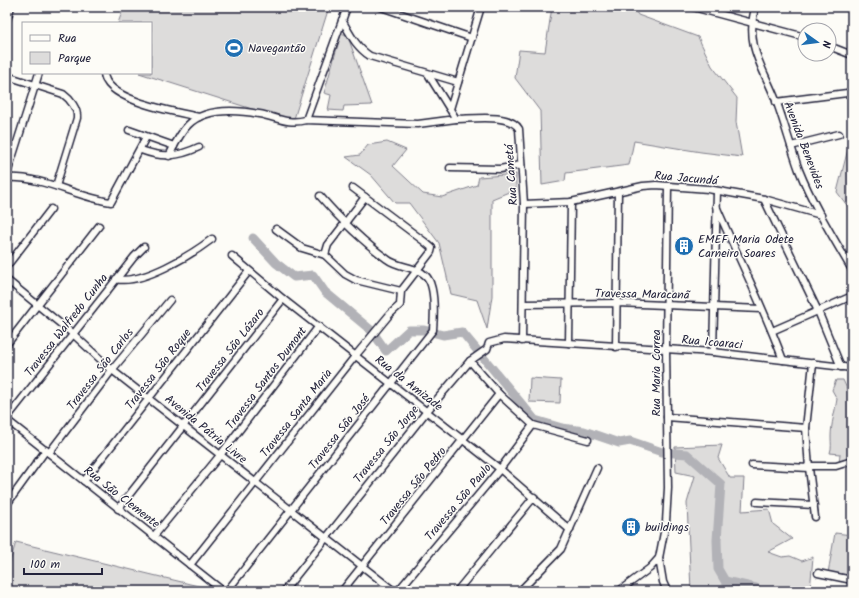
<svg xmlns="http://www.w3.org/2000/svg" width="859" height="598" font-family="Kalam,sans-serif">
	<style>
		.green { fill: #dddcdb; stroke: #807f8b }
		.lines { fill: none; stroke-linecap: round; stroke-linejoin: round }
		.river { stroke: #b2b2b7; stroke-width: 9 }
		.minor-casing { stroke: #22223b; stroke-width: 9 }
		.minor { stroke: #fdfcf7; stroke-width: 6 }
		.labels { text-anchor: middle; stroke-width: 3; stroke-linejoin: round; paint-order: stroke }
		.poi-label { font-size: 12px; fill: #22223b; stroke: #fdfcf7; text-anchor: start }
		.street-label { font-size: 12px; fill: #22223b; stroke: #fdfcf7 }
	</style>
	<rect width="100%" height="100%" fill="#fdfcf7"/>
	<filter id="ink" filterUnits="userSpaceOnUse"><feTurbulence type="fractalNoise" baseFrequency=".025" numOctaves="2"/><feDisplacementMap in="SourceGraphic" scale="8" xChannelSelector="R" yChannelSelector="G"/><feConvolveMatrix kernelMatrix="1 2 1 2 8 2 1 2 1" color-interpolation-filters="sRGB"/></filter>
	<g filter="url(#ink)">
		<g class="green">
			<polygon points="124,7 329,7 293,122 139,73 151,73 151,23 118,23"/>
			<polygon points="552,7 633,7 638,15 698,37 712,66 737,98 736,122 742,157 701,152 634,141 629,165 566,173 565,181 542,185 540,111 515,78 519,50 545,52"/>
			<polygon points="341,34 347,34 372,105 344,106 343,111 328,110 331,95 324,93"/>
			<polygon points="852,133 852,208 849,208 837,192"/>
			<polygon points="387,142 406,150 393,166 423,194 442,197 477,185 479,177 516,174 516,189 492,199 492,296 487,329 477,300 451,294 439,243 409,203 395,203 371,175 346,157 360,155 368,145"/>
			<polygon points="530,378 561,380 560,403 529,402"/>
			<path d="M 836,380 L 843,380 L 849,393 L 852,394 L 852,457 L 839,463 L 840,454 L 830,453 C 832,447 831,444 831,437 C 831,424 835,412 837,399 L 832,390 Z"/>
			<polygon points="722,445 718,458 730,478 744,478 742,511 769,509 773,524 792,539 768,552 782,557 790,556 802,561 813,557 810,591 691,591 687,503 695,476 676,472 675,447"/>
			<polygon points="835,533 852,535 852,577 828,573"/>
			<polygon points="16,542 219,591 7,591 7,572"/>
		</g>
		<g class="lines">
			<polyline class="river" points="253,238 276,263 294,277 313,275 325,292 372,331 386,351 409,330 424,330 443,335 462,332 535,420 562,428 584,431 619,443 630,441 662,452 687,454 721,484 717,540 718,569 725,581 756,588 758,591"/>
			<g class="minor-casing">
				<g id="minor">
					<polyline points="381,7 472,38"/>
					<polyline points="693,7 805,37"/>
					<path d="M 755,7 C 745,48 763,66 777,103 C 785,125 791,148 799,170 C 813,205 833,237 852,270"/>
					<polyline points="7,20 11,7"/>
					<path d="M 342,20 C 350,34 356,47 370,56 L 458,82"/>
					<polyline points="829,46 852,55"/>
					<path d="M 104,73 C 105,101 177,112 199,117"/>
					<path d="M 428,74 L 456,119 C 472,119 510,113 519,129 L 524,204 L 522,341"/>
					<path d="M 7,76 L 63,94 C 70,99 78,109 77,118 L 56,186"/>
					<polyline points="776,102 847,93 852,90"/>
					<polyline points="450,109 481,7"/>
					<polyline points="306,120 347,7"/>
					<polyline points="129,130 174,146"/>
					<polyline points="791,146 839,134"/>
					<path d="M 141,150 C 162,158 178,157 199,147"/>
					<path d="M 169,156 C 174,146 180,133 188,125 C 205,108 237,110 259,114 C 277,117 287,125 306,120 L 418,124 L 456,119"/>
					<polyline points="450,168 500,169 521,165"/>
					<polyline points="7,174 39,73"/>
					<path d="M 7,178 C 43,176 76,197 111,202 L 146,137"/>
					<polyline points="365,197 328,245 325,255 345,274 356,280 401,291"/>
					<polyline points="764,199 818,311 841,367"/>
					<polyline points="524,204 571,202 643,186 656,185 708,189 764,199 821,215"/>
					<path d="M 716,206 C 738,257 764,308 783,360"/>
					<polyline points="276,229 302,248 325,255"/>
					<polyline points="232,256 283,299 500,469 570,530"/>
					<polyline points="7,266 51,209"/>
					<path d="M 116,279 C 142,285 191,255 212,239"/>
					<polyline points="7,280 73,334 112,370 394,591"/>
					<polyline points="523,304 617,303 761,309"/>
					<polyline points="772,331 852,296"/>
					<polyline points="569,343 571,202"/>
					<polyline points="7,344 99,226"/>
					<polyline points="616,347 618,192"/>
					<polyline points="713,352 717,191"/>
					<polyline points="470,361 499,394 533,425 588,440"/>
					<polyline points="813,363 806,428 809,468 815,517"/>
					<polyline points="667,417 806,428"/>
					<polyline points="7,418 134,257 144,247"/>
					<polyline points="7,420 223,591"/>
					<polyline points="49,453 112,370 170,300"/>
					<polyline points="752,465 809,468"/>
					<polyline points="808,466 836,466 852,461"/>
					<polyline points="84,481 249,271"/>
					<polyline points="757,502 814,505"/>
					<polyline points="7,504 46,450"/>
					<polyline points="118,509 283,299"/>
					<polyline points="154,536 221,454 319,326"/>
					<polyline points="659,558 663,582 667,591"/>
					<polyline points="190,565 356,355 390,314 400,305 401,291 431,252 432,248 425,242 353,188"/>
					<polyline points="818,573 852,580"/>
					<path d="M 227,591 L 433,330 C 434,317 436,286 426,276 C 417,266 398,268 387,259 C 362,241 340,219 320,196"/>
					<polyline points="284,591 427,411 470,361 487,349 489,343 504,339 713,352 852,368"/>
					<polyline points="342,591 499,394"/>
					<polyline points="398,591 500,469 533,425"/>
					<polyline points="457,591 534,497"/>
					<polyline points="520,591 561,549 597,468"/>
					<polyline points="619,591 650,568 659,558 666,522 668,488 666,349 668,186"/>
				</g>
			</g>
			<use href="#minor" class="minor"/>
		</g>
	</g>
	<defs>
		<g id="stadium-disc" transform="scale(1)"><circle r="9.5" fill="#1f6fb2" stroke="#fdfcf7"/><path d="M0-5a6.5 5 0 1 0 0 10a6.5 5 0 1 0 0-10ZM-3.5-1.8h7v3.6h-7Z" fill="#fff"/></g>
		<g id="building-disc" transform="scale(1)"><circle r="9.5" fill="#1f6fb2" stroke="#fdfcf7"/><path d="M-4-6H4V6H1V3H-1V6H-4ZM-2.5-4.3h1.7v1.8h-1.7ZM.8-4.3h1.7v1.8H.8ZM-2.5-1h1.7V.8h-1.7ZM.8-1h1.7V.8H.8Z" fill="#fff"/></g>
	</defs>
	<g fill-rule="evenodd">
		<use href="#stadium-disc" x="234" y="48"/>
		<use href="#building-disc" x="684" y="246"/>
		<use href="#building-disc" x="631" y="527"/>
	</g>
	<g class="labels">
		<g class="poi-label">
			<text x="248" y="52">Navegantão</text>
			<text x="698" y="243">EMEF Maria Odete<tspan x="698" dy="14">Carneiro Soares</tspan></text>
			<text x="645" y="531">buildings</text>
		</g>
		<g class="street-label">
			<text transform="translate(804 145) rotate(69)" y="4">Avenida Benevides</text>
			<text transform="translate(511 175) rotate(-94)" y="4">Rua Cametá</text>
			<text transform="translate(686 178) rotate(5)" y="4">Rua Jacundá</text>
			<text transform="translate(642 294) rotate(1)" y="4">Travessa Maracanã</text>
			<text transform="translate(66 325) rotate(-52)" y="4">Travessa Walfredo Cunha</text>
			<text transform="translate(712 342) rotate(5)" y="4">Rua Icoaraci</text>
			<text transform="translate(230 350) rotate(-52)" y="4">Travessa São Lázaro</text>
			<text transform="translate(100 369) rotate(-52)" y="4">Travessa São Carlos</text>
			<text transform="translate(158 369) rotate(-52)" y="4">Travessa São Roque</text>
			<text transform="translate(656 373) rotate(-90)" y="4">Rua Maria Correa</text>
			<text transform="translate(266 378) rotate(-53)" y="4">Travessa Santos Dumont</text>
			<text transform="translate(409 383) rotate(38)" y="4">Rua da Amizade</text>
			<text transform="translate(296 413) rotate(-52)" y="4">Travessa Santa Maria</text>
			<text transform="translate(206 429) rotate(39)" y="4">Avenida Pátria Livre</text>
			<text transform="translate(339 432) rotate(-52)" y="4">Travessa São José</text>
			<text transform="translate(386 444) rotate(-51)" y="4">Travessa São Jorge</text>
			<text transform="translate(413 486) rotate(-51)" y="4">Travessa São Pedro</text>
			<text transform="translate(122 497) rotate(38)" y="4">Rua São Clemente</text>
			<text transform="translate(458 502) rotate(-50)" y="4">Travessa São Paulo</text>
		</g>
	</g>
	<rect width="859" height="598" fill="none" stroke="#fdfcf7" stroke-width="24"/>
	<rect x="12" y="12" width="835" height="574" fill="none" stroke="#22223b" stroke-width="1.5" filter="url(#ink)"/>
	<rect x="22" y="22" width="130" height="52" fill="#fdfcf7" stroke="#a5a5ac"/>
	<rect x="30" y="35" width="20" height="6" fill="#fdfcf7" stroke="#a5a5ac"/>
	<text x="58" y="42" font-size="12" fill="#22223b">Rua</text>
	<rect x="30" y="52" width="20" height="12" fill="#dddcdb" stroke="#a5a5ac"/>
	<text x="58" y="62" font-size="12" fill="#22223b">Parque</text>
	<g transform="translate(817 42) rotate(104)"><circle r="19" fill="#fdfcf7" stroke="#a5a5ac"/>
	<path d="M0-3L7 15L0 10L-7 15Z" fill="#1f6fb2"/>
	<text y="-6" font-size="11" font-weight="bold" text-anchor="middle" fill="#22223b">N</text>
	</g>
	<path d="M24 568v6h78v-6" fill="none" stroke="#22223b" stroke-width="2"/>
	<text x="30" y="568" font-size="12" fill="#22223b" stroke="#fdfcf7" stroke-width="3" paint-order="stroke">100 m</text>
</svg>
